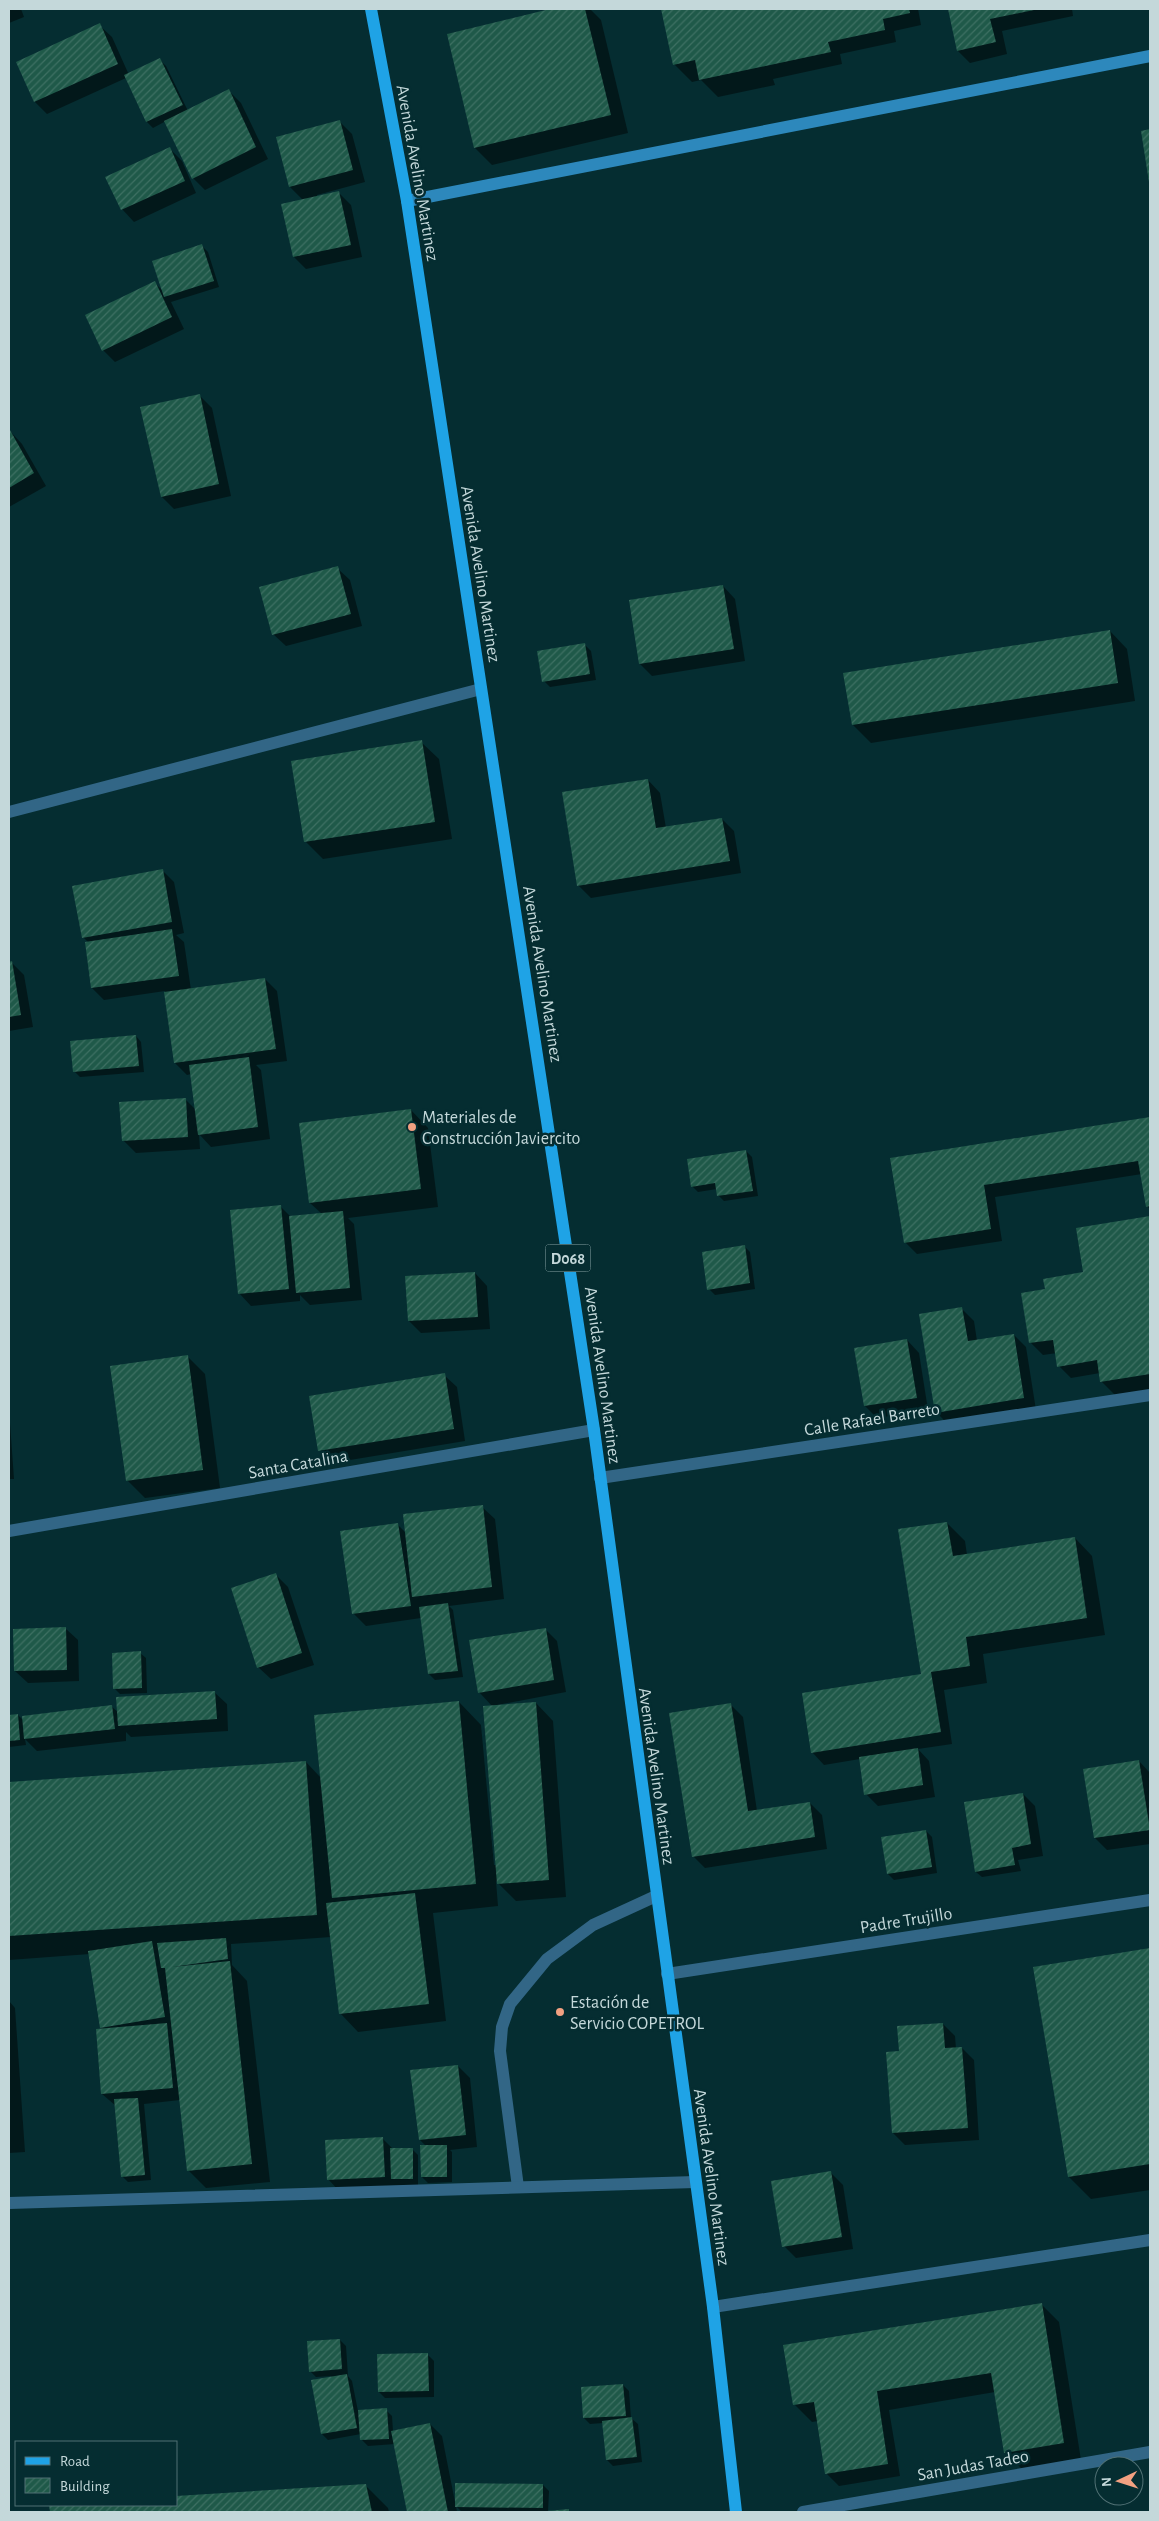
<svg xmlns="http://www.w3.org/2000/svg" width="1159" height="2521" font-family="'Alegreya Sans',sans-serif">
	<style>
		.shadow { fill: #0007 }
		.building { fill: url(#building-hatch) }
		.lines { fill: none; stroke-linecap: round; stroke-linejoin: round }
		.lane { stroke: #326686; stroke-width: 12 }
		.street { stroke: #326686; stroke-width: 12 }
		.secondary { stroke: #2d88bc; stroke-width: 12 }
		.primary { stroke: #1fa3e6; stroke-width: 12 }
		.poi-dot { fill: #f2a081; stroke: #052d31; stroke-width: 2 }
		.labels { text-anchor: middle; stroke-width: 5; stroke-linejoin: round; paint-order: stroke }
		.shield { fill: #052d31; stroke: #8ba5a7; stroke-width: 1 }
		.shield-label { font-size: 16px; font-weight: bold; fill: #c4d8da }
		.street-label { font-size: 18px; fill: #c4d8da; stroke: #052d31 }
		.poi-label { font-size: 18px; fill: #c4d8da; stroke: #052d31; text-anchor: start }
	</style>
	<defs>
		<pattern id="building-hatch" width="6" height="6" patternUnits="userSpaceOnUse" patternTransform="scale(1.25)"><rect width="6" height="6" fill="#1f5949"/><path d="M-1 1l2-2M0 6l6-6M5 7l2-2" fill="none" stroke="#3e7063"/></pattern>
	</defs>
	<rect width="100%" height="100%" fill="#052d31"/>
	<g class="shadow">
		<polygon points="9,9 21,9 24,17 9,23"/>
		<polygon points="555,9 590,9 601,20 628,133 492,165 475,148 448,34"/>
		<polygon points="663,9 918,9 921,25 894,31 896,42 840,54 842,64 773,79 775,85 718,97 701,80 692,82 674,64"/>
		<polygon points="949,9 1072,9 1073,16 1002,31 1007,54 970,63 958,51"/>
		<polygon points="99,25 112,37 129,75 160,60 166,66 188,111 229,91 241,103 268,159 205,190 193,178 166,121 153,128 147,122 126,78 47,114 35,102 18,62"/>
		<polygon points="340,122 352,134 365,182 317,195 317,197 338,192 351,205 362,257 306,269 294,257 282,205 303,200 290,187"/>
		<polygon points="170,149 182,161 196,193 134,222 122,209"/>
		<polygon points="202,246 208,252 219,287 171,302 184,329 115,362 103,350 155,283 163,291"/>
		<polygon points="199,395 212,408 231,496 174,509 162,497"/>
		<polygon points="10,431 22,444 46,486 9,507"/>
		<polygon points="337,568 350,580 362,626 286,646 273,634"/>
		<polygon points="723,586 735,599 745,661 652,676 640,664"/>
		<polygon points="1110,631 1127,649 1135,701 871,743 853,725"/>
		<polygon points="585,645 591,651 596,680 550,687 544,681"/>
		<polygon points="421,742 439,759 452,839 323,859 306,842"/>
		<polygon points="648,780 660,793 666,828 722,819 734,831 741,873 591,898 578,885"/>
		<polygon points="162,870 174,882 184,933 176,935 184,942 191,990 265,979 277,991 287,1061 256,1065 261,1070 270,1139 211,1147 199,1134 200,1149 136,1153 123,1140 185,1099 196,1110 191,1074 187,1075 175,1063 165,991 104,1000 92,988 88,942 83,937"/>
		<polygon points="9,963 12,963 24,975 33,1027 9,1031"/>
		<polygon points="136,1036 141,1042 144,1072 80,1077 74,1071"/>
		<polygon points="411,1110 428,1128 438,1207 348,1218 354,1224 362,1300 310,1305 300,1295 300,1301 251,1306 239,1293 280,1206 291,1217 322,1214 310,1203"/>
		<polygon points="1150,1119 1150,1209 1147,1206 1142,1174 995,1197 1002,1241 917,1254 905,1242 892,1159"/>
		<polygon points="746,1151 752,1157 758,1196 724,1201 718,1195 717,1189 698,1192 692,1186"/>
		<polygon points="1150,1218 1150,1394 1119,1399 1101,1381 1100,1373 1071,1378 1059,1366 1057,1353 1043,1355 1031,1343 1047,1290 1084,1273 1077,1229"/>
		<polygon points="744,1246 750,1252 755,1289 715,1295 709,1289"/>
		<polygon points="475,1273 487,1286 490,1329 421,1333 409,1321"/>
		<polygon points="962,1309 974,1321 977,1341 1014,1335 1026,1347 1036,1410 948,1424 936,1412"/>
		<polygon points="907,1340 919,1353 928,1410 877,1418 865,1406"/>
		<polygon points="187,1356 205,1374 220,1488 145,1498 127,1480"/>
		<polygon points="444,1375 457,1387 465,1441 332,1463 320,1450"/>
		<polygon points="9,1409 14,1479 9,1479"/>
		<polygon points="482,1507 495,1519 504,1599 449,1606 453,1610 463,1677 435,1680 429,1674 421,1618 366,1626 354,1614 342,1532 398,1525 406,1533"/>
		<polygon points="947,1523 965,1541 967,1555 1075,1538 1092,1556 1105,1635 983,1654 987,1683 944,1690 952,1744 918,1749 929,1761 935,1797 878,1806 866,1794 860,1759 824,1765 812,1752 923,1675"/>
		<polygon points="276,1575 288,1587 314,1665 271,1679 258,1667"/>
		<polygon points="65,1628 78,1640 79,1681 28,1683 15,1671"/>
		<polygon points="545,1629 557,1641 566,1692 492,1706 479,1692"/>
		<polygon points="140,1653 146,1658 147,1693 120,1694 114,1688"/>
		<polygon points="214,1692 227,1704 228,1731 131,1737 126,1732 126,1741 37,1751 25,1739 26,1745 9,1747 9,1716 18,1715 23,1720 112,1707 118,1712"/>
		<polygon points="459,1702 481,1725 494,1865 496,1865 536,1703 553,1721 566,1897 516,1901 496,1881 498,1906 433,1913 446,2021 358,2032 341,2014 331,1937 231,1944 232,1965 247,1981 270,2182 206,2188 188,2170 180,2100 144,2104 151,2180 128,2182 122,2176 116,2106 102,2094 101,2030 90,1954 9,1960 9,1783 306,1762 321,1778"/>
		<polygon points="731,1705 743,1717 757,1811 810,1803 822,1815 827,1849 705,1868 693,1856"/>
		<polygon points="1139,1761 1150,1773 1150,1844 1107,1850 1095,1838 1085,1770"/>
		<polygon points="1023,1794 1035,1806 1043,1856 1018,1860 1021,1871 982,1877 976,1872"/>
		<polygon points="926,1831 932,1837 937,1873 894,1880 888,1874"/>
		<polygon points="1150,1949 1150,2190 1091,2199 1069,2177 1035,1968"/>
		<polygon points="9,2001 15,2008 25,2152 9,2153"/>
		<polygon points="943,2024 955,2036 956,2049 962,2048 974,2060 979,2140 905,2145 893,2133 900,2052"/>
		<polygon points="458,2066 470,2078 477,2147 450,2150 452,2152 452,2182 428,2183 422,2177 427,2147 420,2140"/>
		<polygon points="383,2139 393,2149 412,2149 418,2155 418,2185 340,2192 328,2179"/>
		<polygon points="831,2173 843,2185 853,2249 796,2258 784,2246"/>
		<polygon points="1041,2304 1059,2322 1081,2460 1023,2470 1005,2452 995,2392 889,2410 900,2476 839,2486 827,2474 818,2421 812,2422 795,2405"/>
		<polygon points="340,2340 346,2346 348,2376 352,2381 358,2411 386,2410 392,2416 393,2431 430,2424 442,2436 455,2502 543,2485 549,2491 548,2512 570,2512 462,2512 456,2506 457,2512 409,2512 395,2444 368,2446 362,2440 361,2434 328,2440 322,2434 331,2376 316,2377 310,2371"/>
		<polygon points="428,2355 434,2361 434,2397 385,2398 379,2392"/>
		<polygon points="623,2385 629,2391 631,2418 638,2424 642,2462 613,2466 607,2460 603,2423 590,2424 584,2418 582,2388"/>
		<polygon points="366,2486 388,2508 389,2512 52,2512 50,2505 176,2505"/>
	</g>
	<g class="building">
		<polygon points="550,9 585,9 611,115 474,148 447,34"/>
		<polygon points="661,9 909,9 910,13 883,19 885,30 828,42 831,52 699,80 695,60 673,65"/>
		<polygon points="948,9 1034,9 1034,10 990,19 996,42 957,51"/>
		<polygon points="100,23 118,64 34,102 16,62"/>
		<polygon points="160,58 183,105 146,122 124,75"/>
		<polygon points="229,89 256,147 192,179 164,121"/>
		<polygon points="340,120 353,170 289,187 276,137"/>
		<polygon points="1150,129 1150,182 1149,182 1141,131"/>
		<polygon points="170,147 185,181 121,210 105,177"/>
		<polygon points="339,191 351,245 293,257 281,204"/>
		<polygon points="202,244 214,281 164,297 152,261"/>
		<polygon points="155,281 172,317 102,351 85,315"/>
		<polygon points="200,394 219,484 161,497 140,407"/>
		<polygon points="10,430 34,473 9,488 9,431"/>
		<polygon points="338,566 351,614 272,635 259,587"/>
		<polygon points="723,585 734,649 639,664 629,600"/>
		<polygon points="1110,630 1118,683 852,725 843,673"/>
		<polygon points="585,643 590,674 542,682 537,651"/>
		<polygon points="422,740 435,822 304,842 291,761"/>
		<polygon points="648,779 656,828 722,818 730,861 577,886 562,792"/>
		<polygon points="163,869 172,922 82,938 72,886"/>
		<polygon points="172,929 179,976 91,988 85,942"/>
		<polygon points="12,961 21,1015 9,1017 9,962"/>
		<polygon points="265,978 276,1049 174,1063 164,992"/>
		<polygon points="136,1035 139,1066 73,1072 70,1041"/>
		<polygon points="249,1057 258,1127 198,1135 189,1065"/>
		<polygon points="186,1098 188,1137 122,1141 119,1102"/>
		<polygon points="411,1109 421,1189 309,1203 299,1123"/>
		<polygon points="1150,1117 1150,1206 1146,1207 1138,1161 984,1185 991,1229 904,1243 890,1158"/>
		<polygon points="746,1150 753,1191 717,1196 715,1183 691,1187 687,1159"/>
		<polygon points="281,1205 289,1289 238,1294 230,1210"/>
		<polygon points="343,1211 350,1288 296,1293 289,1216"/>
		<polygon points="1150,1216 1150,1374 1100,1382 1097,1360 1057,1367 1053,1340 1029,1343 1021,1293 1045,1289 1043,1279 1083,1272 1076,1228"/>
		<polygon points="745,1245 750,1283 707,1290 702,1252"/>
		<polygon points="475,1272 478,1317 408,1321 405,1276"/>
		<polygon points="962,1307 968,1341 1014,1334 1024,1398 935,1413 919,1314"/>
		<polygon points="907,1339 917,1398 864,1406 854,1348"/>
		<polygon points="188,1355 203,1470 126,1481 110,1366"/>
		<polygon points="445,1373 454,1429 318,1451 309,1396"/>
		<polygon points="483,1505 492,1587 412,1597 403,1514"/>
		<polygon points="947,1522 953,1556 1075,1537 1087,1618 966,1637 970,1666 931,1672 941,1732 811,1753 802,1693 921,1674 898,1529"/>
		<polygon points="398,1523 411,1606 352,1614 340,1531"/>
		<polygon points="276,1573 302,1653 257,1668 231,1588"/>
		<polygon points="448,1603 458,1671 428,1674 419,1607"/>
		<polygon points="66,1627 67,1670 14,1671 13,1629"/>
		<polygon points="546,1628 554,1680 478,1693 469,1640"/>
		<polygon points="141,1651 142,1688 113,1689 112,1653"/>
		<polygon points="215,1691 217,1719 118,1726 116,1697"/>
		<polygon points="459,1701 476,1884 332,1898 314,1715"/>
		<polygon points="536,1702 549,1880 497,1884 483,1706"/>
		<polygon points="731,1703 748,1811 810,1802 815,1837 692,1857 669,1713"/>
		<polygon points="112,1705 115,1729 24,1739 22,1716"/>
		<polygon points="18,1714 20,1740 9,1741 9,1715"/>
		<polygon points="918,1748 923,1785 864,1795 859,1757"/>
		<polygon points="1139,1760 1150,1830 1094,1838 1083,1769"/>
		<polygon points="306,1761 317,1915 9,1936 9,1782"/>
		<polygon points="1023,1793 1031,1844 1012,1848 1015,1865 975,1872 964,1802"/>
		<polygon points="926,1830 932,1867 887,1874 881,1837"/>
		<polygon points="415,1893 429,2004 339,2014 326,1903"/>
		<polygon points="226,1938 228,1959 172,1967 230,1961 252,2164 187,2171 165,1968 161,1968 157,1943"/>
		<polygon points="152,1941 165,2017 100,2028 88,1951"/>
		<polygon points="1150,1948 1150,2164 1068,2177 1033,1967"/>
		<polygon points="167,2023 173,2088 101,2094 96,2029"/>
		<polygon points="943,2023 945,2048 962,2047 968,2128 892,2133 886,2052 899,2051 897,2026"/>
		<polygon points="458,2065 466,2135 419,2140 410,2070"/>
		<polygon points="138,2098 145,2175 121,2177 114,2099"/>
		<polygon points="383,2137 385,2177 327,2180 325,2140"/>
		<polygon points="420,2145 447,2145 447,2177 421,2177"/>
		<polygon points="390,2148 413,2148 413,2179 391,2179"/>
		<polygon points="831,2171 842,2237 782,2247 771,2181"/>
		<polygon points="1042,2303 1064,2443 1004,2453 991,2373 877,2391 888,2464 825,2474 814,2402 793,2405 783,2345"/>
		<polygon points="340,2339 342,2369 309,2372 307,2341"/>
		<polygon points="428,2353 429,2391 378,2392 377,2354"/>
		<polygon points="347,2374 357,2428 321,2434 311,2380"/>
		<polygon points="623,2384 626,2416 583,2418 581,2387"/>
		<polygon points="387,2408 389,2439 360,2440 358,2410"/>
		<polygon points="632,2417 637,2457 606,2460 602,2421"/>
		<polygon points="430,2423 448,2512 407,2512 391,2431"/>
		<polygon points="455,2483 543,2484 543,2508 455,2507"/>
		<polygon points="366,2484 372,2512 50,2512 49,2505 176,2505 176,2496"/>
		<polygon points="569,2509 569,2512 547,2512 547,2511"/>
	</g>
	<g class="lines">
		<g class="lane">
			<polyline points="518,2187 500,2051 502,2027 510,2004 547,1959 593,1925 656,1896"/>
			<polyline points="713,2307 1150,2240"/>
		</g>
		<g class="street">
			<polyline points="9,812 481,689"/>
			<polyline points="600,1478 1150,1395"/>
			<polyline points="9,1531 594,1430"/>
			<polyline points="667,1974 1150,1900"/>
			<polyline points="9,2203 695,2182"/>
			<polyline points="803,2512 1150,2452"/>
		</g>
		<polyline class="secondary" points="407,201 1150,56"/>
		<polyline class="primary" points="371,9 407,201 594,1430 713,2307 736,2512"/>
	</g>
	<g class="poi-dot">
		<circle cx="412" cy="1127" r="5"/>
		<circle cx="560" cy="2012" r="5"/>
	</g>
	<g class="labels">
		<rect class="shield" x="545.5" y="1244.5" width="45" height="27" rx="4"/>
		<g class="shield-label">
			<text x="568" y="1264">D068</text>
		</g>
		<g class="street-label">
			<text transform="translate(418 173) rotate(80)" y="6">Avenida Avelino Martinez</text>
			<text transform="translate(481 574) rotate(81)" y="6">Avenida Avelino Martinez</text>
			<text transform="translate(543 974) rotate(81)" y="6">Avenida Avelino Martinez</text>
			<text transform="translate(603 1375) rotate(82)" y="6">Avenida Avelino Martinez</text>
			<text transform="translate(872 1419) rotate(-9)" y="6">Calle Rafael Barreto</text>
			<text transform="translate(298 1464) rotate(-10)" y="6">Santa Catalina</text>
			<text transform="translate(657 1776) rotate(82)" y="6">Avenida Avelino Martinez</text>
			<text transform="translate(906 1920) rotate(-9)" y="6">Padre Trujillo</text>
			<text transform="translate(712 2177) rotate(82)" y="6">Avenida Avelino Martinez</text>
			<text transform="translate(973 2465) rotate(-10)" y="6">San Judas Tadeo</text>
		</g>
		<g class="poi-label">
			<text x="422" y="1123">Materiales de<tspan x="422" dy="21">Construcción Javiercito</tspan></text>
			<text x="570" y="2008">Estación de<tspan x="570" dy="21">Servicio COPETROL</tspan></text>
		</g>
	</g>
	<rect width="1159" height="2521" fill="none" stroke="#c4d8da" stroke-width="20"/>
	<rect x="15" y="2441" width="162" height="65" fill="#052d31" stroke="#517175"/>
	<rect x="25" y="2457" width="25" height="8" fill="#1fa3e6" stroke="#517175"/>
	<text x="60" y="2466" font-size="15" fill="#c4d8da">Road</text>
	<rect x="25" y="2478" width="25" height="15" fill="url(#building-hatch)" stroke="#517175"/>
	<text x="60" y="2491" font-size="15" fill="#c4d8da">Building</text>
	<g transform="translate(1119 2481) rotate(266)"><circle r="24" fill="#052d31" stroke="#517175"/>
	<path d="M0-4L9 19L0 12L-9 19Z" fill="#f2a081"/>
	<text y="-8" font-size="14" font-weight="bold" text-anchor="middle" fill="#c4d8da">N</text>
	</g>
</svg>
